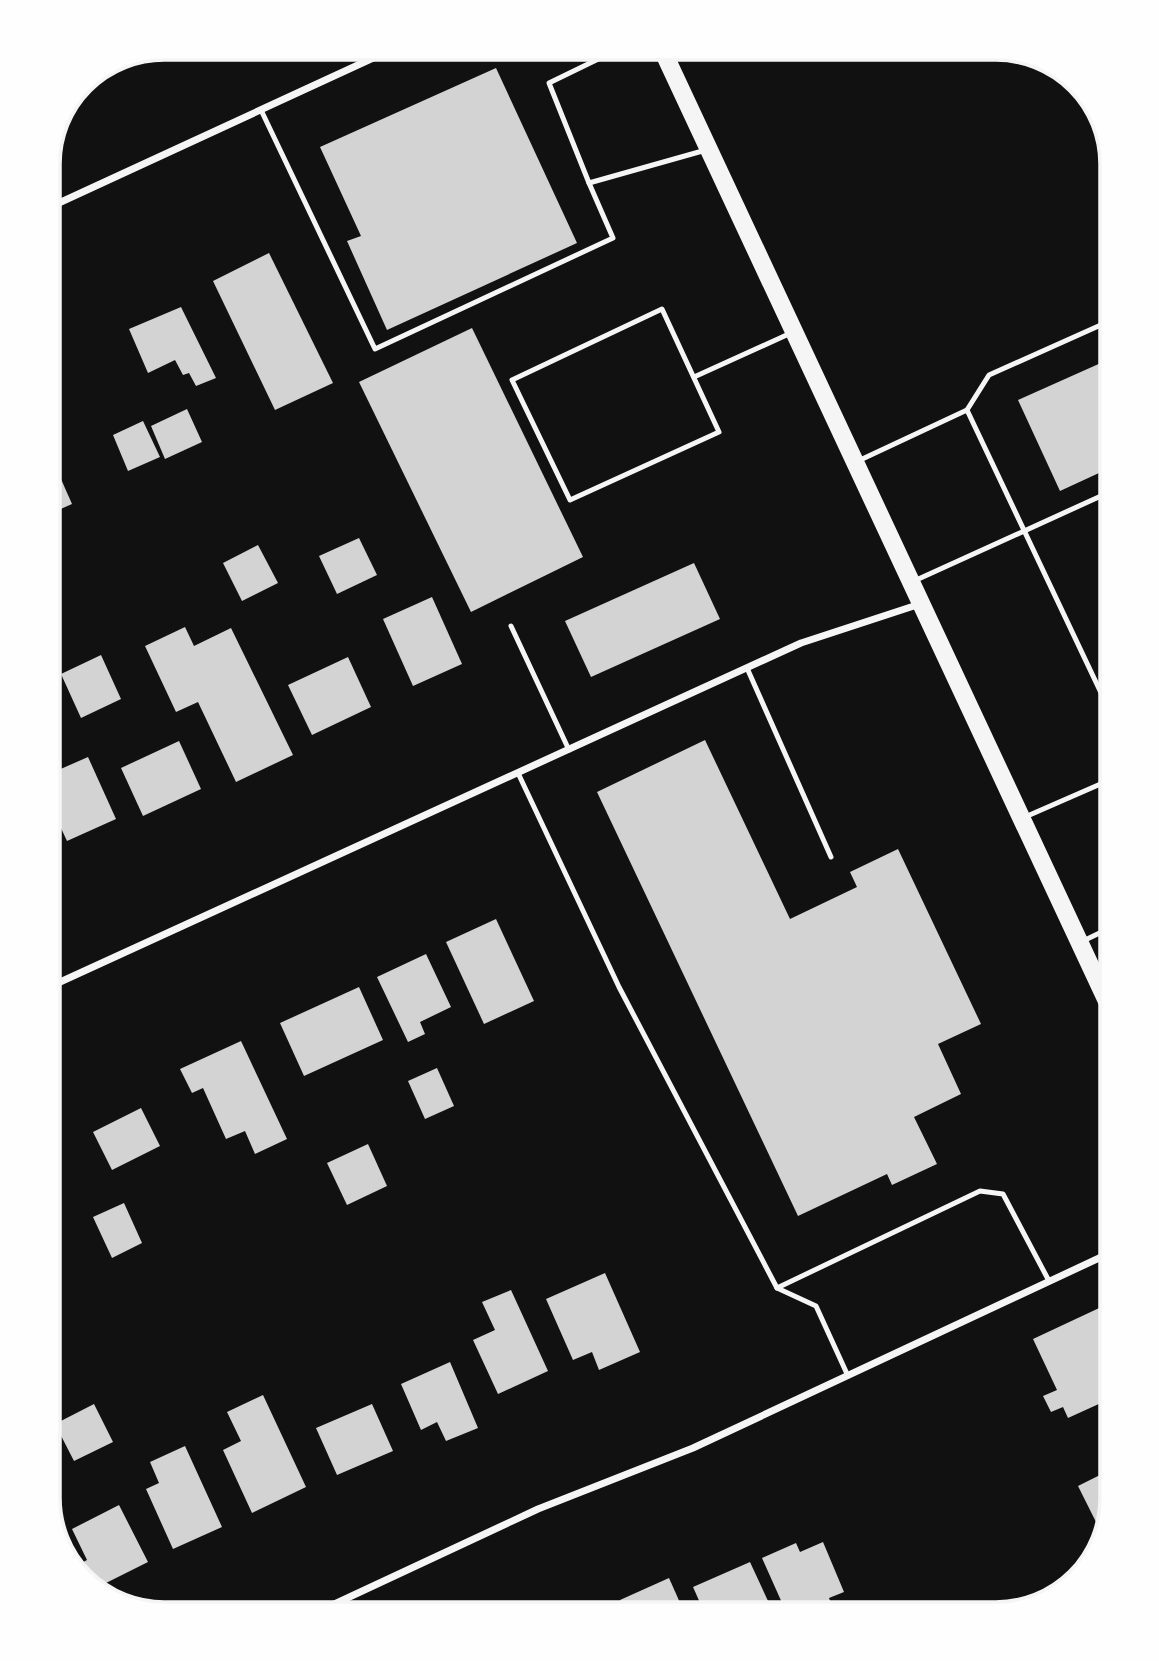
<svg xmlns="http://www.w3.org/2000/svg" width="1159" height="1661" font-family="'Fira Sans',sans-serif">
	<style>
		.building { fill: #d3d3d3 }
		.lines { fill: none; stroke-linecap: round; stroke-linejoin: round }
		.service { stroke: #f5f5f5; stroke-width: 5 }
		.minor { stroke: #f5f5f5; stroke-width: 7 }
		.primary { stroke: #f5f5f5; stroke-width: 18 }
		.rim { fill: none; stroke: #f5f5f5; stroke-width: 3.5 }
	</style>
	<rect width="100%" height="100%" fill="#111"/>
	<g class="building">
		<polygon points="496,68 577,243 387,330 347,241 361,236 320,147"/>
		<polygon points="269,253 333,383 275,410 213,281"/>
		<polygon points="181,307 216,378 196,386 189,373 183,375 175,360 148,373 129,329"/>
		<polygon points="472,328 583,557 471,612 359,382"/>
		<polygon points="1112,358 1112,467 1060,491 1018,400"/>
		<polygon points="187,409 202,442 165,459 151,426"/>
		<polygon points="143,421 160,457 128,471 113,435"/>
		<polygon points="57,470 72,504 47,515 47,474"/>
		<polygon points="359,538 377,575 337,594 319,556"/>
		<polygon points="258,545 278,583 242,601 223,563"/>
		<polygon points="694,563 720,619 591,677 565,621"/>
		<polygon points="432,597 462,664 413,686 383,619"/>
		<polygon points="185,627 194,646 231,628 293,755 236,782 198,702 176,712 145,646"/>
		<polygon points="101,655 121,699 81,718 61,674"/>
		<polygon points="348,657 371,707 312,735 288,685"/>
		<polygon points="705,740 790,919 857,887 850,872 898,849 981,1024 938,1044 961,1094 914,1117 937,1164 892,1185 887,1174 798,1216 597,792"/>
		<polygon points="179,741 201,789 143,816 121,768"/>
		<polygon points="88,757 116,819 67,841 47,798 47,775"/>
		<polygon points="496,919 534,1001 484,1024 446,942"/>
		<polygon points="426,954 451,1007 420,1022 425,1034 408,1042 377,977"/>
		<polygon points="359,987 383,1040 304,1076 280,1023"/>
		<polygon points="241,1041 287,1139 255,1154 245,1131 226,1139 203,1088 192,1093 180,1069"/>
		<polygon points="437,1068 454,1106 425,1119 408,1081"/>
		<polygon points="141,1108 160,1146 112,1170 93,1132"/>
		<polygon points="368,1144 387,1186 347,1205 327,1163"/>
		<polygon points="124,1203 142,1243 112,1258 93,1217"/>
		<polygon points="605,1273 640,1352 599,1370 592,1352 573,1360 546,1299"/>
		<polygon points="511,1290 548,1371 498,1394 473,1340 495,1330 482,1302"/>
		<polygon points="1112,1302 1112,1398 1068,1418 1063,1407 1051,1412 1043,1396 1057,1390 1033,1339"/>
		<polygon points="450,1362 478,1428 446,1441 437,1422 421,1430 401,1384"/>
		<polygon points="263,1395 306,1487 252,1513 223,1450 241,1441 227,1412"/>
		<polygon points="94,1404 113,1442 74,1461 55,1424"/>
		<polygon points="372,1404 393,1451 337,1475 316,1428"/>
		<polygon points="185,1446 222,1527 173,1549 146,1489 159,1483 150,1462"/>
		<polygon points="1112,1469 1112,1498 1102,1534 1078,1486"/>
		<polygon points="119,1505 148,1562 94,1589 74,1567 87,1560 72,1529"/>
		<polygon points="823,1542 844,1592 829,1598 835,1614 787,1614 762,1558 796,1543 800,1552"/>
		<polygon points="750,1562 774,1614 705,1614 693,1587"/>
		<polygon points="669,1578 685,1614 626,1614 620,1600"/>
	</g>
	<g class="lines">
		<g class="service">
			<polyline points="623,47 549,83 589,183 706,150"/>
			<polyline points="883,47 887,55"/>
			<polyline points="261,110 375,349 613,238 589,183"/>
			<polygon points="662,309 719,432 570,500 512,380"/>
			<polyline points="694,377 791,333"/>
			<polyline points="967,410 989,375 1112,320"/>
			<polyline points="858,461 967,410 1112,716"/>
			<polyline points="914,581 1112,491"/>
			<polyline points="511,626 569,750"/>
			<polyline points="747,668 831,857"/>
			<polyline points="518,773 619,987 777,1288 816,1306 848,1376"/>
			<polyline points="1025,817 1112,779"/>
			<polyline points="1083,941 1112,927"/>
			<polyline points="777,1288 980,1191 1003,1194 1049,1281"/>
		</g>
		<g class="minor">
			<polyline points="48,208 397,47"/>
			<polyline points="47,988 801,643 920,604"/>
			<polyline points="313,1614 538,1509 693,1448 1112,1252"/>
		</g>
		<polyline class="primary" points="661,47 1112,1012"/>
	</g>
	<path d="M0 0H1159V1661H0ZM164 60H996A104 104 0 0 1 1100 164V1498A104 104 0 0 1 996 1602H164A104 104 0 0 1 60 1498V164A104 104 0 0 1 164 60Z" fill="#fefefe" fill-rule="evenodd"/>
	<path class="rim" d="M164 60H996A104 104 0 0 1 1100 164V1498A104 104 0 0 1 996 1602H164A104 104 0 0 1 60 1498V164A104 104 0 0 1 164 60Z"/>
</svg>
